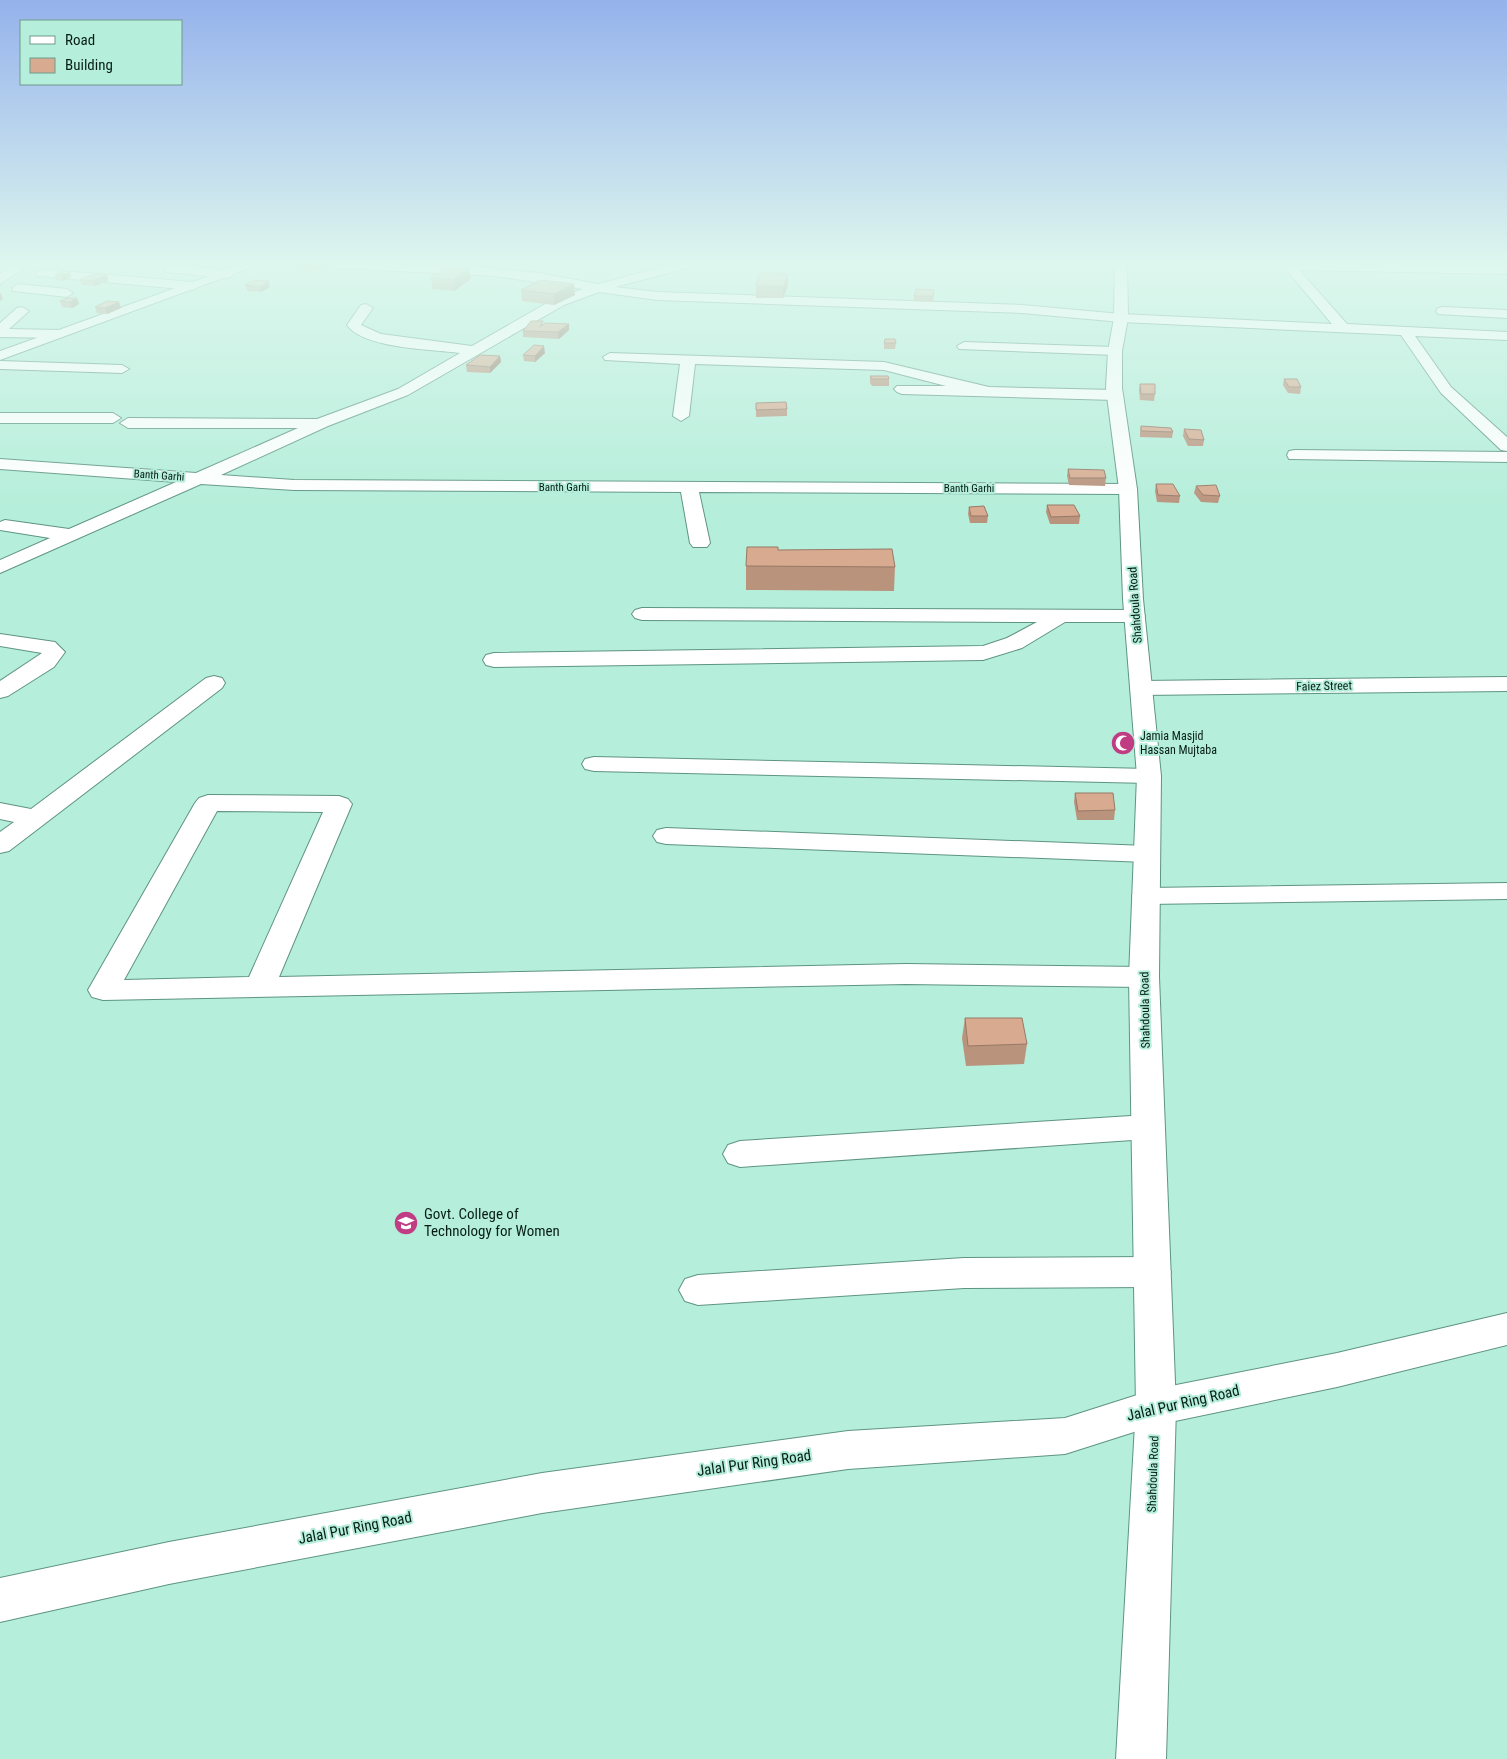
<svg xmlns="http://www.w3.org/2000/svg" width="1507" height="1759" font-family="'Roboto Condensed',sans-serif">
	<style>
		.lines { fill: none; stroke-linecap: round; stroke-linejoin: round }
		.minor-casing { stroke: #5e9482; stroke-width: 2 }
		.tertiary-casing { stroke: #5e9482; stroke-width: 2 }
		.secondary-casing { stroke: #5e9482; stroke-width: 2 }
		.minor { fill: #fff; fill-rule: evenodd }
		.tertiary { fill: #fff; fill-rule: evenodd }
		.secondary { fill: #fff; fill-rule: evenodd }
		.wall { fill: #ba937d }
		.shaded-wall { fill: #977866 }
		.building { fill: #d8ab91; stroke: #977866 }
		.labels { text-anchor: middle; stroke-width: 4; stroke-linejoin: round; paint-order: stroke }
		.far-street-label { font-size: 11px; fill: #061d16; stroke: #b5eeda }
		.street-label { font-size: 12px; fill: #061d16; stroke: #b5eeda }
		.poi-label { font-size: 12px; fill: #061d16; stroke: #b5eeda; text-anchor: start }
		.near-poi-label { font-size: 15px; fill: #061d16; stroke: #b5eeda; text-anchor: start }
		.near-street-label { font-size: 15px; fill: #061d16; stroke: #b5eeda }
	</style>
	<rect width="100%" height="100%" fill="#b5eeda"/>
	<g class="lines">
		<g class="minor-casing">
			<g id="minor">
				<polygon points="19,262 33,262 0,284 0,274"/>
				<path d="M 291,262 L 381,262 L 466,266 L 539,273 L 598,284 L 681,262 L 701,262 L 699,265 L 615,287 L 657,292 L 1022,305 L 1121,314 L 1332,324 L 1280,262 L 1507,266 L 1507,274 L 1299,270 L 1347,324 L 1507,332 L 1507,340 L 1415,336 L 1451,387 L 1507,437 L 1507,451 L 1501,450 L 1441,393 L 1401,335 L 1121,322 L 1022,313 L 657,300 L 599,292 L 564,305 L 408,395 L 328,426 L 221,475 L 294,480 L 1128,484 L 1134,485 L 1137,489 L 1134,493 L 1128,494 L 699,492 L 710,543 L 707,547 L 693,547 L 690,543 L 681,492 L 294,490 L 201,484 L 0,573 L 0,560 L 50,538 L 0,530 L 0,522 L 5,520 L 69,529 L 176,482 L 0,469 L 0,459 L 196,473 L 298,428 L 128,428 L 120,423 L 128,418 L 317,419 L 398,389 L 460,353 C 432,349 364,349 347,325 L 361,305 L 366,304 L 373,308 L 361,325 L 381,334 L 472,346 L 554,299 L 583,289 L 494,276 L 297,266 Z"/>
				<polygon points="170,265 228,270 234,274 228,278 166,272 164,269"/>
				<polygon points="41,269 193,282 199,286 193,290 37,276 35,273"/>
				<polygon points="18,284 67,289 73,293 67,297 13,291 12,288"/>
				<polygon points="22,307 29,311 9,329 60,330 67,334 60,338 0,337 0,323 17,308"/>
				<polygon points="1443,307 1507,310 1507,318 1438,314 1436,311 1438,308"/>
				<polygon points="964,342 1115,347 1122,351 1115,355 959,349 957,346"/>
				<polygon points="610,353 884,362 989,387 1115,390 1123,395 1115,400 902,394 897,392 894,389 897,386 946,386 884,370 695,364 689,416 681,421 673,416 680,364 605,360 603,357"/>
				<polygon points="0,361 122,365 129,369 122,373 0,369"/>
				<polygon points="0,413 113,413 121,418 113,423 0,423"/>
				<polygon points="1295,450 1507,452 1507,462 1289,459 1287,455 1289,451"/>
				<polygon points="642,608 1135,610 1142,612 1145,616 1142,620 1135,622 1065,622 1022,648 983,660 494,667 486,665 483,660 486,655 494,653 983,646 1007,638 1037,622 642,620 635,618 632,614 635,610"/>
				<polygon points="0,634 55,642 65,652 54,667 8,696 0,698 0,681 42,653 0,646"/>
				<polygon points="214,676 222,678 225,683 222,688 9,851 0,853 0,832 14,822 0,819 0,803 31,809 206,678"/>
				<polygon points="1507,677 1507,691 1141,695 1133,693 1130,688 1133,683 1141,681"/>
				<polygon points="594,757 1149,769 1158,771 1161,776 1158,781 1149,783 594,771 585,769 582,764 585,759"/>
				<path d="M 208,795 L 339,796 L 348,799 L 352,804 L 279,977 L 906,964 L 1144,967 L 1155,970 L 1159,977 L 1155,984 L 1144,987 L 906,984 L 103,1000 L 92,997 L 88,990 L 195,803 L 199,798 ZM 217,811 L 323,812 L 249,977 L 124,980 Z"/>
				<polygon points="666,828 1147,846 1156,848 1160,854 1156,860 1147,862 666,844 657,842 653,836 657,830"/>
				<polygon points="1507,883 1507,899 1146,904 1136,902 1132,896 1136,890 1146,888"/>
				<polygon points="1147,1115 1159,1118 1164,1127 1159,1136 1147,1139 740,1167 728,1163 723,1154 728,1145 740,1141"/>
				<polygon points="1152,1257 1165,1262 1171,1272 1165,1282 1152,1287 964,1288 698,1305 685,1301 679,1290 685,1279 698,1275 964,1258"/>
			</g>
		</g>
		<g class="tertiary-casing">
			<g id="tertiary">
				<polygon points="248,262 266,262 0,360 0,351"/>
				<polygon points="1115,262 1127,262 1128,318 1122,351 1122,388 1137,489 1143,599 1161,776 1159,977 1176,1407 1166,1759 1116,1759 1136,1407 1129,977 1137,776 1123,599 1119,489 1106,388 1108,351 1114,318"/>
			</g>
		</g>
		<g class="secondary-casing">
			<polygon id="secondary" points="1507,1313 1507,1345 1337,1387 1156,1425 1065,1454 848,1469 542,1513 169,1584 0,1622 0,1578 169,1542 542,1473 848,1431 1065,1418 1156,1389 1337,1353"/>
		</g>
		<use href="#minor" class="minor"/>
		<use href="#tertiary" class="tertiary"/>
		<use href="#secondary" class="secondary"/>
	</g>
	<g class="wall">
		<polygon points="27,262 39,262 39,263 36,266 28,266"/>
		<polygon points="305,262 324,267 313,271 300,270 299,264"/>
		<polygon points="469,268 471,279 454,291 432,289 431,278"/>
		<polygon points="70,272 71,277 63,281 56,280 55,275"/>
		<polygon points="788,274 788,285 783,298 756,298 756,286"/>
		<polygon points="107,275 108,281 95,286 82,285 80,280"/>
		<polygon points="245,285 270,287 261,292 247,291"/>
		<polygon points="521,290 575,295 554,305 522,301"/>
		<polygon points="934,290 933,302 914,301 914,296"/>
		<polygon points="77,298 79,304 72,308 62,307 60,301"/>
		<polygon points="119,302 121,308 107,314 97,313 95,307"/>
		<polygon points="543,324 569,324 569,330 559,339 523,337 523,331"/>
		<polygon points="884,343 896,343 895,349 884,349"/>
		<polygon points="545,353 535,362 524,361 523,355"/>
		<polygon points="500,356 501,362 490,373 467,372 466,365"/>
		<polygon points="870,376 889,379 889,386 872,386 870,383"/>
		<polygon points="1284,379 1301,387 1300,394 1288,393 1283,385"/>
		<polygon points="1140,384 1155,394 1154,401 1140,400 1139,390"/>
		<polygon points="756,403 787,409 787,416 756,417"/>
		<polygon points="1141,426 1173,432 1172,438 1140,437 1140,433"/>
		<polygon points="1184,429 1204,440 1203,446 1188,446 1183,436"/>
		<polygon points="1068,469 1106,478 1105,486 1069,485 1067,476"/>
		<polygon points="1156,484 1180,496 1179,503 1157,502 1155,491"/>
		<polygon points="1196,486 1220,496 1218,503 1201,502 1194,493"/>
		<polygon points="1047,505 1080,516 1079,524 1050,524 1046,512"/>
		<polygon points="969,507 988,516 987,523 970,523 968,514"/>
		<polygon points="778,550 895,567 894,591 746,590 746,566"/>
		<polygon points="1075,793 1115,810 1114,820 1077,820 1074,802"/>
		<polygon points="965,1018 1027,1044 1024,1064 966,1066 962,1038"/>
	</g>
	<g class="shaded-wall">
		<polygon points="34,262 39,262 39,263 36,266"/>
		<polygon points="322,262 323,262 324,267 313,271 312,265"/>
		<polygon points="469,268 471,279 454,291 453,280"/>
		<polygon points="70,272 71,277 63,281 62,275"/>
		<polygon points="788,274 788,285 783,298 783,287"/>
		<polygon points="107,275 108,281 95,286 93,281"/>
		<polygon points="269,281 270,287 261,292 260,287"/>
		<polygon points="574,284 575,295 554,305 554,294"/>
		<polygon points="1,293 3,299 0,301 0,294"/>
		<polygon points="77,298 79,304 72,308 70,302"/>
		<polygon points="119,302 121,308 107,314 105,308"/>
		<polygon points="569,324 569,330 559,339 558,332"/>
		<polygon points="544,346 545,353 535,362 535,356"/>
		<polygon points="500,356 501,362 490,373 490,367"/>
	</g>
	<g class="building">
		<polygon points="305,262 322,262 312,265 299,264"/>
		<polygon points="447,266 469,268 453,280 431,278"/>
		<polygon points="60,271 70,272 62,275 55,275"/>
		<polygon points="760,272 788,274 783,287 756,286"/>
		<polygon points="94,274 107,275 93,281 80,280"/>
		<polygon points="253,280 269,281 260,287 245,285"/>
		<polygon points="540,280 574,284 554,294 521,290"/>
		<polygon points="916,289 934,290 933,296 914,296"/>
		<polygon points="68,298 77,298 70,302 60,301"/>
		<polygon points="107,301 119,302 105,308 95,307"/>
		<polygon points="531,321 543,321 540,327 545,323 569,324 558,332 523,331"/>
		<polygon points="885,339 895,339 896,343 884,343"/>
		<polygon points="534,345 544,346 535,356 523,355"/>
		<polygon points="480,355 500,356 490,367 466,365"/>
		<polygon points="870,376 888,376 889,379 872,379"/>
		<polygon points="1284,379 1297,379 1301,387 1289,387"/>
		<polygon points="1140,384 1155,384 1155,394 1141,394"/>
		<polygon points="786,402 787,409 756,410 756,403"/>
		<polygon points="1141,426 1171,428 1173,432 1141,431"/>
		<polygon points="1184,429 1201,430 1204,440 1189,439"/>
		<polygon points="1068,469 1104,470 1106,478 1070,478"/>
		<polygon points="1156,484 1173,484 1180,496 1158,495"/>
		<polygon points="1216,485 1220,496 1203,495 1196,486"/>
		<polygon points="1047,505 1074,505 1080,516 1051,517"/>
		<polygon points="984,506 988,516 971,516 969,507"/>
		<polygon points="747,547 778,547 778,550 892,549 895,567 746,566"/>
		<polygon points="1075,793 1113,793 1115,810 1078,811"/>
		<polygon points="965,1018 1022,1018 1027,1044 968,1046"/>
	</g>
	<linearGradient id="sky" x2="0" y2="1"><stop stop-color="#95b2ec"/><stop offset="0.52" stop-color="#def7ee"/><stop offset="1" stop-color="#def7ee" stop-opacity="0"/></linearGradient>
	<rect width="1507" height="508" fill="url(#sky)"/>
	<defs>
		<g id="mosque-disc" transform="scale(1.25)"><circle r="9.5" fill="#c03d83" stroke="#b5eeda"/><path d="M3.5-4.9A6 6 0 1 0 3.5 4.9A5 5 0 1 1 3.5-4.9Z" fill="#fff"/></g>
		<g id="university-disc" transform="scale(1.25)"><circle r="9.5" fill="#c03d83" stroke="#b5eeda"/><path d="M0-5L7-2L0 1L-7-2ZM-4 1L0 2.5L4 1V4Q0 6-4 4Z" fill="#fff"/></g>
	</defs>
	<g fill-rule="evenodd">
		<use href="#mosque-disc" x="1123" y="743"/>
		<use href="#university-disc" x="406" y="1223"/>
	</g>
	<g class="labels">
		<g class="far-street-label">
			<text transform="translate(159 475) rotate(4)" y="4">Banth Garhi</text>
			<text x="564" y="491">Banth Garhi</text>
			<text x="969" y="492">Banth Garhi</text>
		</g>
		<g class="street-label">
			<text transform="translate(1135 605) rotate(-94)" y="4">Shahdoula Road</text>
			<text transform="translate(1324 686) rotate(-1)" y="4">Faiez Street</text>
			<text transform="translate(1145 1010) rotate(-91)" y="4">Shahdoula Road</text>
			<text transform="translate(1153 1474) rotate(-88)" y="4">Shahdoula Road</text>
		</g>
		<g class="poi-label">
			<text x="1140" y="740">Jamia Masjid<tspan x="1140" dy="14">Hassan Mujtaba</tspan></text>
		</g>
		<g class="near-poi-label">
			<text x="424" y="1219">Govt. College of<tspan x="424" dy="17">Technology for Women</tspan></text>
		</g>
		<g class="near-street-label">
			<text transform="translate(1183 1403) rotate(-13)" y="5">Jalal Pur Ring Road</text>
			<text transform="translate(754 1463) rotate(-8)" y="5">Jalal Pur Ring Road</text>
			<text transform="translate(355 1528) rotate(-11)" y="5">Jalal Pur Ring Road</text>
		</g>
	</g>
	<rect x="20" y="20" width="162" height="65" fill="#b5eeda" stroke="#6f9a8c"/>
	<rect x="30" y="36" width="25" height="8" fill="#ffffff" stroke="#6f9a8c"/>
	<text x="65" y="45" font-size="15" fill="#061d16">Road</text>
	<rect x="30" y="58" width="25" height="15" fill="#d8ab91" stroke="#6f9a8c"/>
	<text x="65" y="70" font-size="15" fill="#061d16">Building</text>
</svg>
